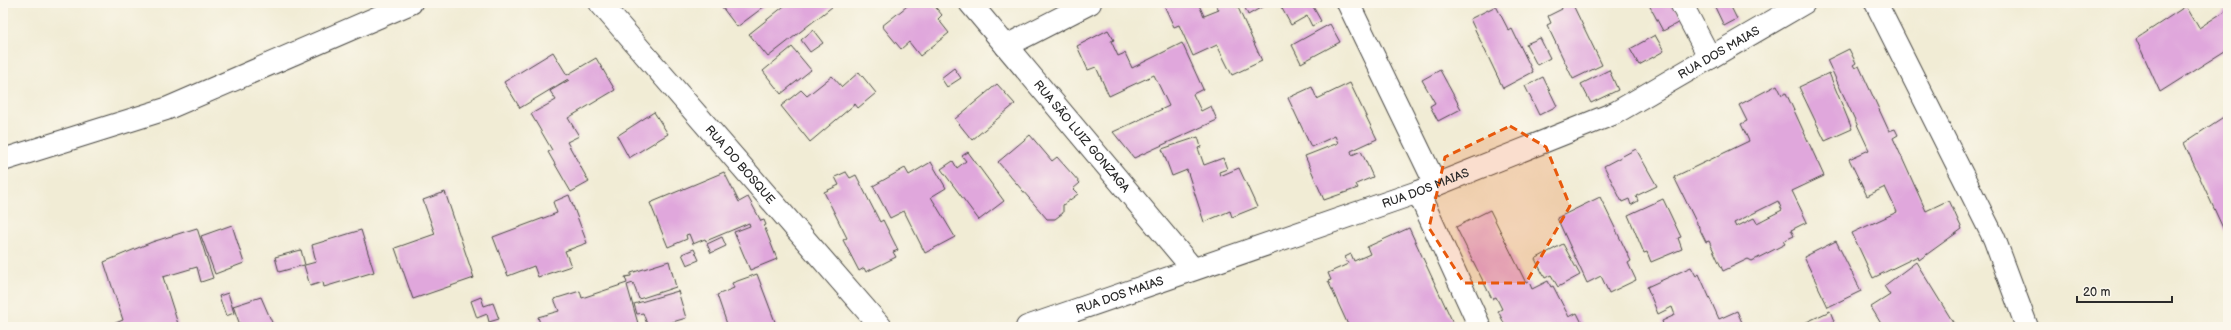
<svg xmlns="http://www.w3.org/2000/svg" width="2231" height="330" font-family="'Balsamiq Sans',sans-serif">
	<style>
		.building { fill: #e0a7dc; fill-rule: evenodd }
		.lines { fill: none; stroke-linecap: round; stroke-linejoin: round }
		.minor-casing { stroke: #494844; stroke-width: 24 }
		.minor { stroke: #fff; stroke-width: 22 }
		.marked { fill: #e8590c; fill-opacity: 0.2; stroke: #e8590c; stroke-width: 3; stroke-dasharray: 8 5; stroke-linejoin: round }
		.labels { text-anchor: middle; stroke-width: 3.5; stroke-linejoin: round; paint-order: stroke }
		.street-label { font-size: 12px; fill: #2b2b2b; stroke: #fbf7ec }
	</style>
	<rect width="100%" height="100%" fill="#fbf7ec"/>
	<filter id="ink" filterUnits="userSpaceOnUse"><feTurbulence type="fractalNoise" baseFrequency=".025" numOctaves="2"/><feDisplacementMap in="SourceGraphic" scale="8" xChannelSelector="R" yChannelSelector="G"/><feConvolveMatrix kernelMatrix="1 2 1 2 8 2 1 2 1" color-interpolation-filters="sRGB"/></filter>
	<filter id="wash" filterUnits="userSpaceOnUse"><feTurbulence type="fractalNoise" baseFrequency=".012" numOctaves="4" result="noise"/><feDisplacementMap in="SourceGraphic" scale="16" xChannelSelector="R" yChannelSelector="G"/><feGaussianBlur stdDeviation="0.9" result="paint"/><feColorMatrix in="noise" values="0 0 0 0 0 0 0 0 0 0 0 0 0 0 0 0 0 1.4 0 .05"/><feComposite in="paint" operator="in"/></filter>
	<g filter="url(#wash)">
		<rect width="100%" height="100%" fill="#f1ecd5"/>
		<g id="blocks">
			<g class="building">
				<polygon points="719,3 769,3 737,27"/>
				<polygon points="788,3 837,3 768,57 749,34"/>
				<polygon points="911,3 932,3 942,15 938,19 949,33 920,56 909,42 901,49 882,26"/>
				<polygon points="1163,3 1198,3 1204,16 1219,10 1215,3 1236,3 1262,61 1232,75 1217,45 1193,56 1179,25 1174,27"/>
				<polygon points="1243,3 1269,3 1248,15"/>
				<polygon points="1279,3 1311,3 1321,21 1312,26 1307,16 1291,25"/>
				<polygon points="1560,3 1572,3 1602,65 1573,79 1547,25 1551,23 1548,16 1562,9"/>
				<polygon points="1648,3 1671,3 1685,19 1663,31"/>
				<polygon points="1717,3 1729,3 1737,19 1724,26 1714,5"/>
				<polygon points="1496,6 1509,31 1512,29 1533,72 1503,88 1470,19"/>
				<polygon points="2186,6 2199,28 2228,9 2228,49 2160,92 2136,39"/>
				<polygon points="1330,24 1340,42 1301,63 1292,45"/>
				<polygon points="813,30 823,43 810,52 801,40"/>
				<polygon points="1108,30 1114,40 1111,41 1118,56 1125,53 1132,68 1182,43 1203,89 1193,94 1201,111 1211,106 1217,120 1134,158 1113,132 1169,106 1154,75 1109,96 1096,67 1088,70 1077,46"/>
				<polygon points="1655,35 1664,51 1639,65 1630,49"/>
				<polygon points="1540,38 1550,58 1537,65 1526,44"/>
				<polygon points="792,47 811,70 781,94 763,71"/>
				<polygon points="1849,49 1856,63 1853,65 1855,68 1859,66 1889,131 1895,129 1898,135 1893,138 1926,211 1949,200 1962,229 1919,260 1918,256 1873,278 1852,233 1897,212 1885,187 1867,196 1849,159 1869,150 1827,60"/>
				<polygon points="553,52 567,75 596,58 615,90 568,118 579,136 567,142 589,182 571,192 548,152 552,150 531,114 556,100 550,91 569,80 568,79 520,108 504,82"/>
				<polygon points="954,68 961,78 947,87 941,78"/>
				<polygon points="1440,70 1461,109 1438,121 1430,106 1435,103 1422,80"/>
				<polygon points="1609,70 1618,90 1591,103 1581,84"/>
				<polygon points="859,72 876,93 858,108 855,104 810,142 781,106 801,90 807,96 832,76 842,87"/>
				<polygon points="1829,73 1852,129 1825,141 1799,87"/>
				<polygon points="1543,77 1557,106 1539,115 1525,86"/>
				<polygon points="1350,83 1377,139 1351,151 1352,155 1361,151 1373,177 1356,184 1358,188 1324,200 1305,156 1338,143 1335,136 1311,147 1288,98 1312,87 1317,99"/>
				<polygon points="997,84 1015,104 972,140 955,119"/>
				<path d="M 1777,85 L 1782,95 L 1786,93 L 1824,176 L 1792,191 L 1807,222 L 1791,230 L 1794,236 L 1783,241 L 1785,244 L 1752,261 L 1748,259 L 1723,271 L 1709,241 L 1706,242 L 1674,177 L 1749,141 L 1741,124 L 1747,121 L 1739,105 ZM 1778,201 L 1782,210 L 1757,223 L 1754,218 L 1736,227 L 1734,223 Z"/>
				<polygon points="654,112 668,134 629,158 617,136"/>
				<polygon points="2228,114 2228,239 2184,143"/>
				<polygon points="1030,135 1052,161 1057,157 1080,183 1073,189 1078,194 1063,205 1063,213 1055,219 1047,219 998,162"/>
				<polygon points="1198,137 1201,147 1198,148 1204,165 1223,158 1227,169 1219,172 1220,176 1239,168 1257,207 1232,217 1230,211 1204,222 1187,170 1172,176 1162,149"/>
				<polygon points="1636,149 1657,186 1636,196 1638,201 1631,205 1629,199 1622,202 1604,166"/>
				<polygon points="968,152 1004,201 979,220 941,169 953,161 957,168 966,161 962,156"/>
				<polygon points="931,162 946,188 931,197 955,237 925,253 904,211 890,218 873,186 905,168 909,175"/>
				<polygon points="724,172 739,202 748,197 761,221 764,220 766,225 764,226 777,259 750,270 734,232 750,226 749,223 706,241 705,239 693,244 689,234 686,235 687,239 668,247 650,203"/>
				<polygon points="846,172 850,178 856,175 880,222 883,220 898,250 893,252 896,257 866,272 864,268 859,271 843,240 847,238 824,192 839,185 835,177"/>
				<polygon points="445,192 474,278 413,299 395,248 435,234 423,200"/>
				<polygon points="569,195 587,243 565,251 571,266 538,277 534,266 508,276 493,237 557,213 553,202"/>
				<polygon points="1600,197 1631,261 1628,263 1636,280 1609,293 1601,276 1587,283 1557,218"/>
				<polygon points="1663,199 1681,237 1678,238 1682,249 1651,262 1647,252 1644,253 1628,215"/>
				<polygon points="1490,210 1526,283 1529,282 1532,289 1548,281 1551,287 1553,286 1569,317 1577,313 1584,327 1506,327 1498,311 1502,309 1496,297 1492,299 1456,227"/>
				<polygon points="232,225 244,263 215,274 201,236"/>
				<polygon points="197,228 213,278 201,282 197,267 163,277 179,327 114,327 113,324 123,320 104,262 152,242"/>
				<polygon points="1409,228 1455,327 1349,327 1328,281 1331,280 1328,273 1348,264 1345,257 1351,254 1354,261 1370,254 1367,247"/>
				<polygon points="361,230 374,272 324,287 323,282 310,286 304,265 279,272 275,257 301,250 305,265 316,262 312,245"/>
				<polygon points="722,237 726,246 711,253 707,244"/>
				<polygon points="1836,241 1861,291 1828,307 1804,257"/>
				<polygon points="1563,244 1580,275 1558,287 1551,275 1545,278 1535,259"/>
				<polygon points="694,249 699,260 687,265 682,254"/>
				<polygon points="669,261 676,287 639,299 633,283 627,285 639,327 541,327 538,317 559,311 554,299 580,291 582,298 627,283 625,277 631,276 631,273"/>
				<polygon points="1916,262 1956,327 1883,327 1871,307 1890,295 1884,286"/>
				<polygon points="1691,267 1696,276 1699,274 1719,319 1737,311 1744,327 1664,327 1662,321 1675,315 1672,307 1658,314 1647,287"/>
				<polygon points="757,274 777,327 728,327 717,295 734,288 732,283"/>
				<polygon points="678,291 686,318 656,327 648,327 643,313 637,314 634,304"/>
				<polygon points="228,293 234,313 226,316 219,296"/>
				<polygon points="261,297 274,327 233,327 240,325 233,306"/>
				<polygon points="481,297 484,306 493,303 499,319 489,322 487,314 477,318 471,301"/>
				<polygon points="1830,311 1834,321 1824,327 1796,327"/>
			</g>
		</g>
	</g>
	<g filter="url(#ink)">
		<use href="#blocks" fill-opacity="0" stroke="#494844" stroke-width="1"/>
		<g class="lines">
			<g class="minor-casing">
				<g id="minor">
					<path id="s1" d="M 600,3 L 881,327"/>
					<path id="s2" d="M 970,3 L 1193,269"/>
					<polyline points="1348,3 1436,185"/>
					<polyline points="1681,3 1710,58"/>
					<polyline points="1876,3 1994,238 2027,327"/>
					<polyline points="1006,46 1090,3"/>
					<polyline points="3,160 166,109 411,3"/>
					<polyline points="1418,192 1480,327"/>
					<path id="s3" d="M 1027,327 L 1418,192 L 1615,113 L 1804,3"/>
				</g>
			</g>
			<use href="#minor" class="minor"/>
		</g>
	</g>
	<path class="marked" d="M 1510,126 L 1546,147 L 1570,206 L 1526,283 L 1464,283 L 1429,228 L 1445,157 Z"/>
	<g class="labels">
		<g class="street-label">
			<text dy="4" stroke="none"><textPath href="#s3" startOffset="746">RUA DOS MAIAS</textPath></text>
			<text dy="4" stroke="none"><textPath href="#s2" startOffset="174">RUA SÃO LUIZ GONZAGA</textPath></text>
			<text dy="4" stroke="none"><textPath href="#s1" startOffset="214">RUA DO BOSQUE</textPath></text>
			<text dy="4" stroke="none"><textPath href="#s3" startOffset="422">RUA DOS MAIAS</textPath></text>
			<text dy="4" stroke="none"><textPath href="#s3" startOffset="98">RUA DOS MAIAS</textPath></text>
		</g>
	</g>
	<rect width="2231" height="330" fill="none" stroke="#fbf7ec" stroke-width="16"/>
	<path d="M2077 296v6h95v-6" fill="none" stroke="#2b2b2b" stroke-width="2"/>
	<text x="2083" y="296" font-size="12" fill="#2b2b2b" stroke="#fbf7ec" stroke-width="3" paint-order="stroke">20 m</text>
</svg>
